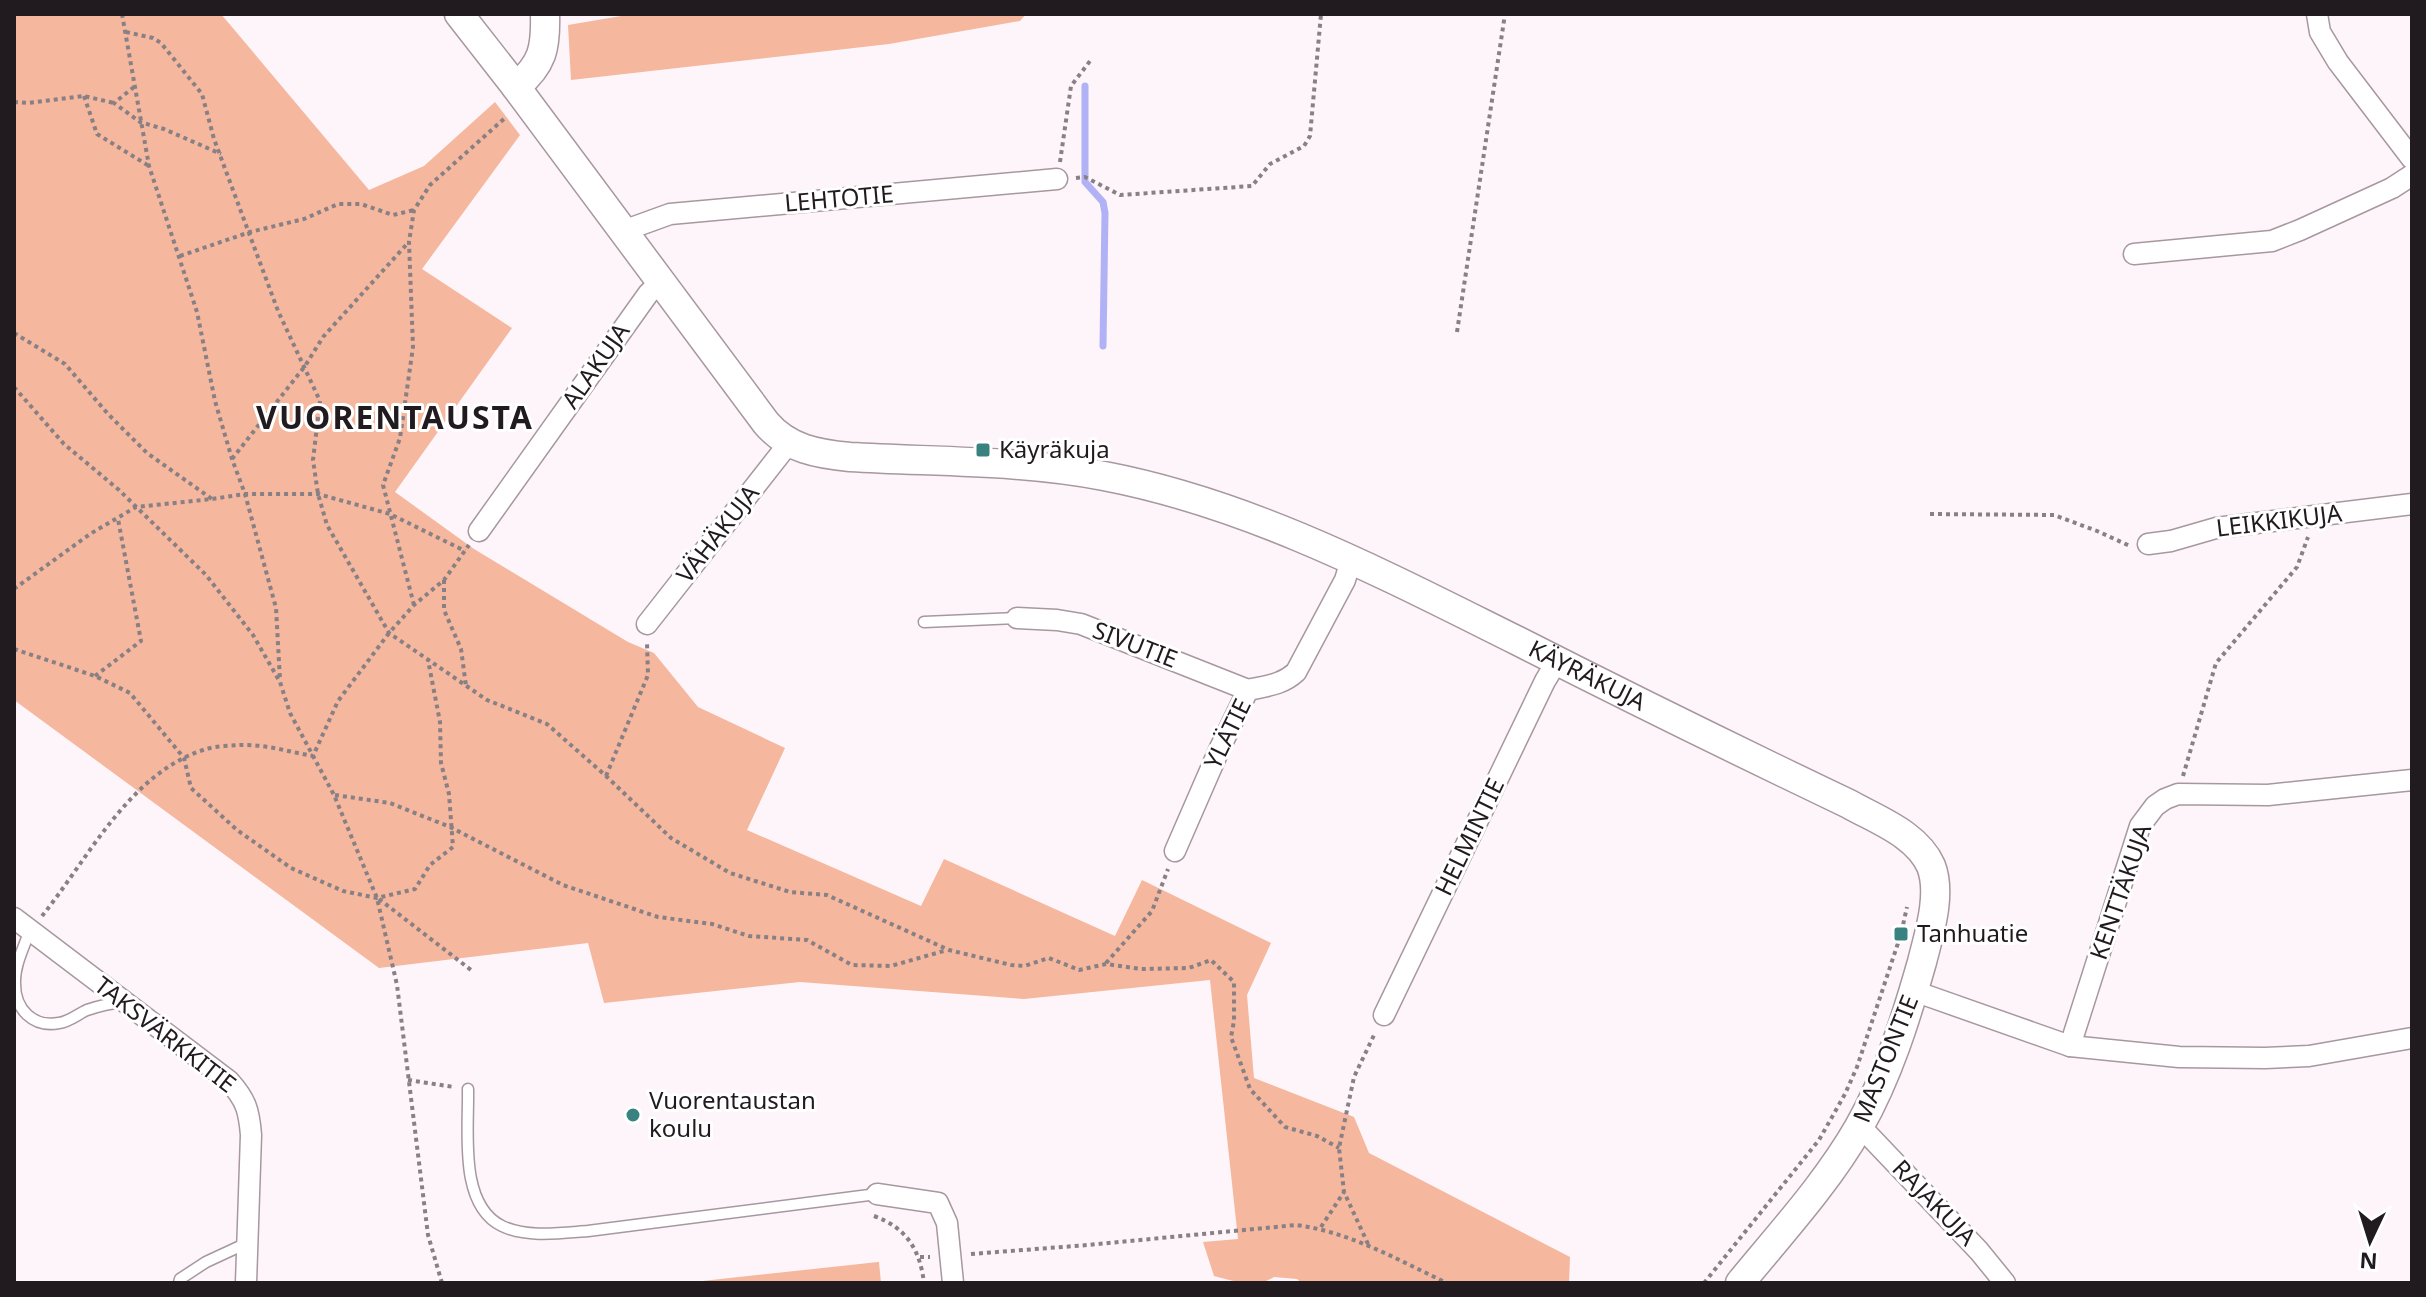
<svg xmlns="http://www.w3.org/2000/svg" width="2426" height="1297" font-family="'Noto Sans',sans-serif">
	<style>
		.green { fill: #f5b79d }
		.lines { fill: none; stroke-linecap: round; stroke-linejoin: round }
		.stream { stroke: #b1b2f6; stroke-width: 7 }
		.lane-casing { stroke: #a897a0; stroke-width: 13 }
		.street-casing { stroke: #a897a0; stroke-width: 23 }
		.secondary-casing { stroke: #a897a0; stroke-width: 31 }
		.path { stroke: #888084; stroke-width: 4; stroke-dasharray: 4 4; stroke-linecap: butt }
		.lane { stroke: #fff; stroke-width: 10 }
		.street { stroke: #fff; stroke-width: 20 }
		.secondary { stroke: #fff; stroke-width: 28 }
		.poi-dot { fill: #398280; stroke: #fff; stroke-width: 3 }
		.labels { text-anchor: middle; stroke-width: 6; stroke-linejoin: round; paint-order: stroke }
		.street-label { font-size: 24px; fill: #211a1e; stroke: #fff }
		.poi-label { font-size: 24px; fill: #211a1e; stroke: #fff; text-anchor: start }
		.district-label { font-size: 32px; font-weight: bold; letter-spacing: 2px; fill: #211a1e; stroke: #fff }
	</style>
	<rect width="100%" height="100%" fill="#fdf5f9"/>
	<g class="green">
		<path d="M 14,14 L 221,14 L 369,190 L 424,166 L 495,102 L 520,135 L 422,269 L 512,328 L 395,492 L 474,549 L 628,642 L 654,653 L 698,707 L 785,748 L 747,830 L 921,906 L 944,859 L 1115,936 L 1142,880 L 1271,943 L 1247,995 L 1254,1078 L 1354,1117 L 1369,1153 L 1570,1257 L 1569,1283 L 1302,1283 L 1297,1279 L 1274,1277 C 1256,1289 1234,1281 1214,1276 L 1203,1242 L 1238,1239 L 1210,980 L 1024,999 L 800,982 L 604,1003 L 588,943 L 379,968 L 14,700 Z"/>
		<polygon points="633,14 1026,14 1020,21 889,44 571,80 568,25"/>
		<polygon points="879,1262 881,1283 684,1283 878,1262"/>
	</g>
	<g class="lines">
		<polyline class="stream" points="1085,86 1085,182 1103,202 1105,213 1103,346"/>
		<g class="lane-casing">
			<g id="lane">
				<polyline points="924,622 1017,618"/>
				<path d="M 30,930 C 24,947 14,966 15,984 C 15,1009 33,1028 59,1023 C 69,1022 78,1014 87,1010 C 99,1006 111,1003 124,1002"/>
				<path d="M 468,1089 C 469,1129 458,1205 502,1226 C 527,1238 561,1233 588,1231 L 877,1194"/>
				<polyline points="179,1283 180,1279 206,1262 247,1243"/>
			</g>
		</g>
		<g class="street-casing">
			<g id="street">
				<polyline points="2317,14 2320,32 2338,62 2412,159"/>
				<polyline points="623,231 670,214 1057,179"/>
				<polyline points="2134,254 2272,241 2300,230 2392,188 2412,175"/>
				<polyline points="479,531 648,294 660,282"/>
				<polyline points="2148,544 2171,541 2216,528 2412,504"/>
				<polyline points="1017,618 1057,620 1081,624 1248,690"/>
				<polyline points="647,624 789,443"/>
				<path d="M 1175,851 L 1219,750 L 1248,690 C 1266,686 1282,685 1296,672 L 1345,580 L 1351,560"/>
				<path d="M 14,918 L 229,1081 C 246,1100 249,1110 251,1135 L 246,1283"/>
				<polyline points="1914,991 2070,1046 2179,1057 2265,1058 2309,1056 2412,1038"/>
				<polyline points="1384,1015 1545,681 1557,661"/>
				<polyline points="2070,1046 2140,826 2155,806 2165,799 2178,794 2268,795 2412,780"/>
				<polyline points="1860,1126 1979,1251 2005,1283"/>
				<polyline points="877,1194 938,1203 947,1223 953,1283"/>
			</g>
		</g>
		<g class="secondary-casing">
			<g id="secondary">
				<path id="s1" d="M 459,14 L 516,87 L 766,423 C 788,449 818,454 850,457 C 934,462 1021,460 1104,476 C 1251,504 1385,575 1518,641 C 1628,697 1738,751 1849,804 C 1877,820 1917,834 1931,866 C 1942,894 1929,934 1922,962 C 1906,1018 1888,1076 1859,1127 C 1827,1183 1781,1233 1740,1283"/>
				<path d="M 516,87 C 543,64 546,48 545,14"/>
			</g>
		</g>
		<g class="path">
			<polyline points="122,14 149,166 197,312 215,401 232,459 245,494 276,608 280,680"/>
			<polyline points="126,32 153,38 161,43 202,94 214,139 278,311 320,401 313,460 318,494 327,525 389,633 487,700 547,724 606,776 671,838 730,873 790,892 827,895 949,950 1011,965 1024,966 1049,958 1079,970 1106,964 1141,969 1189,968 1211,960 1234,982 1234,1021 1231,1037 1250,1089 1285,1127 1317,1136 1339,1148"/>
			<polyline points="134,87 114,103 140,122 164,129 221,154"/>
			<polyline points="84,96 97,134 149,166"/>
			<polyline points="14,102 28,103 84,96 114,103"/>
			<polyline points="1060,162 1071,86 1090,61"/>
			<polyline points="1076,178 1085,177 1120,195 1252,186 1270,164 1304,146 1310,136 1321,14"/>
			<polyline points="180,256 250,232 304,219 338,204 361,204 393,215 414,210"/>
			<polyline points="1457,332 1505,14"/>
			<polyline points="14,333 65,364 108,414 147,453 212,499"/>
			<polyline points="14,387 64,444 119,490 206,575 253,635 280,682 290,713 334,795 377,898 397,985 428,1235 442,1283"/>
			<polyline points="232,459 305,366 323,337 407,244"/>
			<polyline points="1930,514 2054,515 2097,531 2130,546"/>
			<polyline points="444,580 444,610 461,649 466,686"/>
			<polyline points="14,589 90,534 136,507 212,499 245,494 318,494 390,514 465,551"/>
			<polyline points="414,605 383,485 400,438 413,347 409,242 414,210 430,185 506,117"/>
			<polyline points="14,649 95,676 130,693 184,758 191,788 237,830 291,868 343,891 377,898 415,889 430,865 453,847 449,794 441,763 440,722 428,660"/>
			<polyline points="95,676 141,641 118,519"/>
			<polyline points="606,776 648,675 647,643"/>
			<polyline points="2183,776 2216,663 2297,567 2308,537"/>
			<polyline points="335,795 390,803 450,827 563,885 658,917 712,924 749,936 807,940 852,965 891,966 947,950"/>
			<polyline points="379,899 471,970"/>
			<path d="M 42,916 C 88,859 129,774 203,750 C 214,746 228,746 240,745 C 264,744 290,752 313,756 L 338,701 L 389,633 L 414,605 L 444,580 L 469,545"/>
			<polyline points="1106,963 1152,911 1168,869"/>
			<polyline points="408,1080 454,1087"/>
			<path d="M 874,1216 C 907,1228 920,1250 924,1283"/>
			<polyline points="1321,1227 1344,1192"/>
			<polyline points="1368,1244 1344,1192 1339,1148 1354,1077 1375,1033"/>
			<path d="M 971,1254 L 1088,1245 L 1296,1225 C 1350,1232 1398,1260 1447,1283"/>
			<polyline points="920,1257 930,1257"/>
			<polyline points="1704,1283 1819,1140 1845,1094 1857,1067 1901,934 1907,907"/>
		</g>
		<use href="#lane" class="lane"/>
		<use href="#street" class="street"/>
		<use href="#secondary" class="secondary"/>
	</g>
	<g class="poi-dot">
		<rect x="975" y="442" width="16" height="16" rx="4"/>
		<rect x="1893" y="926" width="16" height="16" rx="4"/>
		<circle cx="633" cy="1115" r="8"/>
	</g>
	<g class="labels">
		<g class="street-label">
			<text transform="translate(839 199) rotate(-5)" y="8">LEHTOTIE</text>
			<text transform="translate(596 366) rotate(-55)" y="8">ALAKUJA</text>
			<text transform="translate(2279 521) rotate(-7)" y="8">LEIKKIKUJA</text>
			<text transform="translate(718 534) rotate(-52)" y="8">VÄHÄKUJA</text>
			<text transform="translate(1135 645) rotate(21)" y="8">SIVUTIE</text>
			<text dy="8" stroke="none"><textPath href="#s1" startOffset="1384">KÄYRÄKUJA</textPath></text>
			<text transform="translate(1228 734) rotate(-64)" y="8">YLÄTIE</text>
			<text transform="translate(1470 837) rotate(-64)" y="8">HELMINTIE</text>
			<text transform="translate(2121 892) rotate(-71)" y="8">KENTTÄKUJA</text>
			<text transform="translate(165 1035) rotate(38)" y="8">TAKSVÄRKKITIE</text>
			<text transform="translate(1886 1059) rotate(-68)" y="8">MASTONTIE</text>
			<text transform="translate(1934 1203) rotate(46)" y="8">RAJAKUJA</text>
		</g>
		<g class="poi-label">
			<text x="999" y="458">Käyräkuja</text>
			<text x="1917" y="942">Tanhuatie</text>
			<text x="649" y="1109">Vuorentaustan<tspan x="649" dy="28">koulu</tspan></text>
		</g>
		<g class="district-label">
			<text x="395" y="429">VUORENTAUSTA</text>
		</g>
	</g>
	<rect width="2426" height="1297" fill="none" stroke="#211a1e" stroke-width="32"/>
	<g transform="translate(2370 1241) rotate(184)" stroke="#ffffff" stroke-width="6" paint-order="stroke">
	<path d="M0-6L14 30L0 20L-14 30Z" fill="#211a1e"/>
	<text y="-12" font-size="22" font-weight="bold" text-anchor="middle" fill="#211a1e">N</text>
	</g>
</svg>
